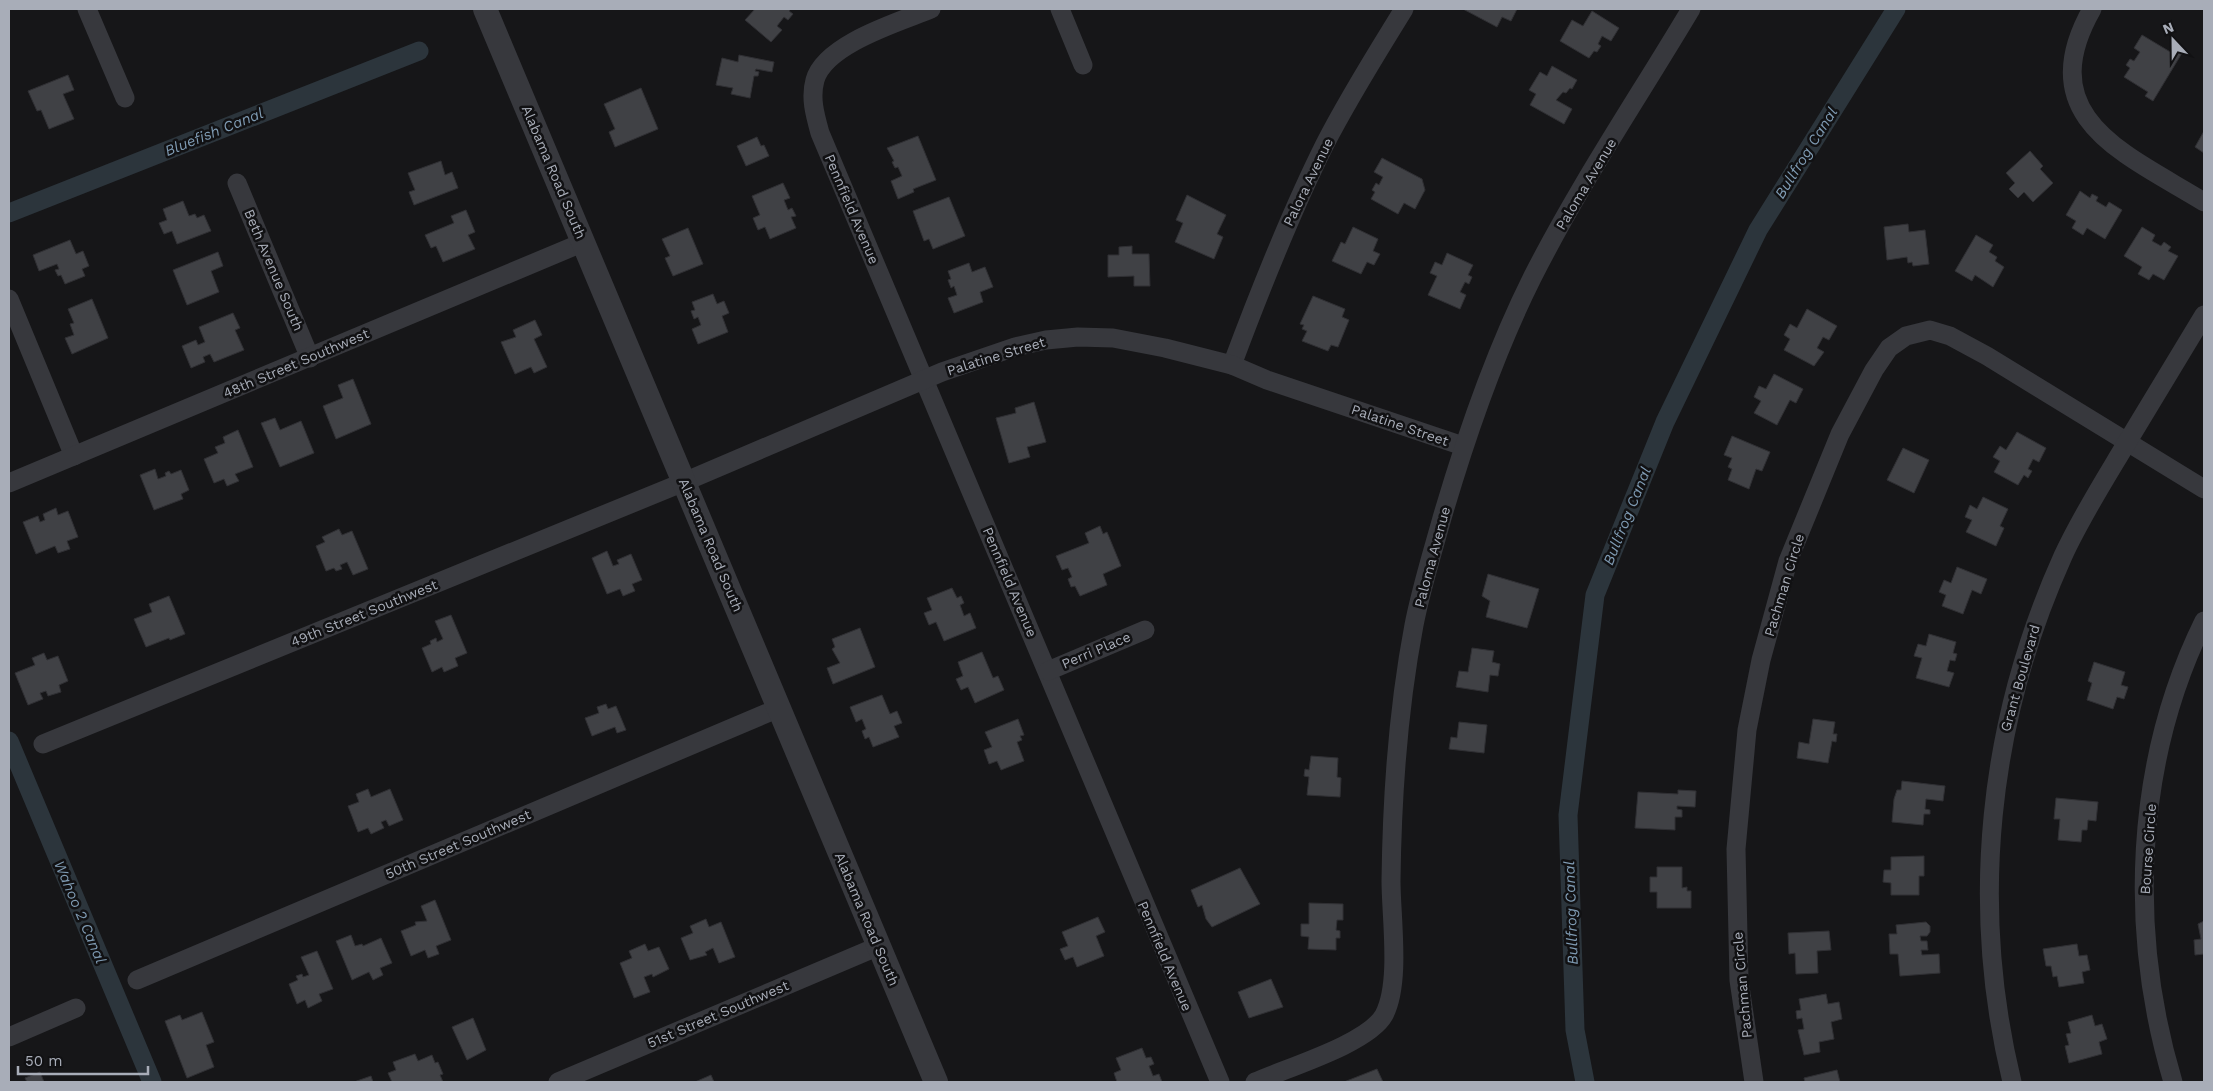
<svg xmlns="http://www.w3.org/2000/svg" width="2213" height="1091" font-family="'Work Sans',sans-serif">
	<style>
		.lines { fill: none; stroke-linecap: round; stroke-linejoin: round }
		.canal { stroke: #2c353c; stroke-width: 19 }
		.building { fill: #404145; stroke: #303034 }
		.minor { stroke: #37383d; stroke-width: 19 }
		.tertiary { stroke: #37383d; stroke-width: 24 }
		.labels { text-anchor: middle; stroke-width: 5; stroke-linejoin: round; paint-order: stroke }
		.street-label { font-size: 14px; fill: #a8adb8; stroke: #111113 }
		.water-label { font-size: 15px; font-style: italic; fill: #7f9bb3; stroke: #111113 }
	</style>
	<rect width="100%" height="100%" fill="#161618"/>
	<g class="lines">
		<g class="canal">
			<polyline points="9,213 419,51"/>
			<polyline points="9,741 152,1082"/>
			<polyline points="1585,1082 1575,1030 1568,815 1595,595 1665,422 1758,230 1896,9"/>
		</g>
	</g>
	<g class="building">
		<polygon points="755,9 791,9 789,11 793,14 788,20 784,17 777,26 782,30 771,42 745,20"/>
		<polygon points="1463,9 1517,9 1511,21 1502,17 1497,27"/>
		<polygon points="1592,11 1619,28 1611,41 1602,36 1598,44 1601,46 1597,52 1594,51 1589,58 1560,41 1572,20 1583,26"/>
		<polygon points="2142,35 2172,53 2174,48 2182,53 2153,101 2145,96 2148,92 2124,77 2130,68 2126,65 2130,59 2134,61 2140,52 2134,48"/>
		<polygon points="739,55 774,62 772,72 756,69 755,71 759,72 758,76 754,76 750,98 731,94 733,88 716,85 722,58 738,62"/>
		<polygon points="1552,66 1577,80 1572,89 1570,88 1566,93 1563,92 1556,100 1572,109 1564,124 1530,105 1536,94 1529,90 1540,72 1547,76"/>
		<polygon points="68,75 74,90 63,94 74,119 49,129 41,110 37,111 28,91"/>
		<polygon points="641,88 658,129 615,147 609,132 615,129 604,104"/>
		<polygon points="2204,131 2204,153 2195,147"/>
		<polygon points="918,136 936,180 913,189 914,192 898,199 891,181 902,176 898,167 895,168 892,162 894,161 887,148"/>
		<polygon points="757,137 761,146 764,145 769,156 746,166 737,146"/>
		<polygon points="2030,151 2043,166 2040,169 2053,183 2033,202 2024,192 2018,198 2009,189 2015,183 2006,173"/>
		<polygon points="1382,158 1422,179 1425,190 1415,209 1404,203 1398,214 1371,199 1375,192 1372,190 1376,183 1379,185 1383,177 1374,172"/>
		<polygon points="441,161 445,175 452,172 458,188 414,205 409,192 415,190 408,173"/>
		<polygon points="783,183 790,198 784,200 788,210 792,208 796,216 791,217 796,228 770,239 765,227 758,230 753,218 760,215 752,196"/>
		<polygon points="2080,191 2090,198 2092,194 2098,197 2096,201 2106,207 2109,202 2122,210 2105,239 2087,228 2083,235 2072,228 2076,221 2066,215"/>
		<polygon points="1187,195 1226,215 1217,234 1223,237 1214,259 1175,242 1183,223 1176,220"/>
		<polygon points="949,197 965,236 933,249 929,239 924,241 913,211"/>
		<polygon points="183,201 189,216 195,214 197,218 204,215 211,231 177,244 172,231 164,234 159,223 167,220 163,209"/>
		<polygon points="466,210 475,232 468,235 475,249 443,262 436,246 431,248 425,235 454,223 451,216"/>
		<polygon points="1908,224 1909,232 1925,230 1929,264 1913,266 1912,262 1908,263 1907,257 1887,260 1884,227"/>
		<polygon points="1353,227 1378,239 1373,251 1380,254 1374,265 1367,262 1361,274 1332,261 1341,242 1345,244"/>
		<polygon points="2142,227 2155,235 2152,241 2161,246 2164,242 2171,247 2168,251 2178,256 2164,280 2153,274 2149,280 2138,274 2142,267 2124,256"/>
		<polygon points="688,228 703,264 673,276 665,258 670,256 662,239"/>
		<polygon points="1976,235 1993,245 1989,252 1997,257 1995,261 2004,267 1993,287 1975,275 1972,281 1955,271"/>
		<polygon points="70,240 76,254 83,251 89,266 82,269 85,276 65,284 61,275 58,276 55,270 59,269 57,264 39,271 33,255"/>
		<polygon points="1132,246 1132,254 1149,254 1150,286 1134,286 1134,276 1108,277 1108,255 1119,255 1119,247"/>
		<polygon points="218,252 223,266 211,271 219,292 187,305 173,270"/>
		<polygon points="1447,253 1473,265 1468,275 1472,277 1469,284 1465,282 1460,292 1466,295 1460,309 1428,295 1437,276 1430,273 1435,262 1442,265"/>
		<polygon points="969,263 972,272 985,267 993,287 980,292 983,302 954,313 948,298 957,295 954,286 951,288 948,280 951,279 948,271"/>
		<polygon points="713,294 717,304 724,301 729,313 722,316 728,332 698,344 692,329 701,325 698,317 694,319 691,311 695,310 692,302"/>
		<polygon points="1313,296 1345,309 1342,317 1349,320 1338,347 1331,345 1328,351 1302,341 1307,331 1302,329 1304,325 1300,324"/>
		<polygon points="92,299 108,338 72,354 65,338 74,335 70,324 74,323 68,309"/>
		<polygon points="1807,309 1837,326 1829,340 1823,337 1817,348 1824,352 1814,366 1784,350 1790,339 1784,335 1790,324 1797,328"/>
		<polygon points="233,313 240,328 235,330 244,350 214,362 210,354 203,357 205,362 191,368 182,346 196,340 198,345 205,342 199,327"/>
		<polygon points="535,320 542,335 534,339 547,367 534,373 531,367 515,374 501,342 516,337 513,330"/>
		<polygon points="1774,374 1803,389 1796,403 1790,400 1777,425 1754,413 1761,401 1754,397 1759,386 1766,389"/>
		<polygon points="353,379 371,424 336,439 323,406 343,398 338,385"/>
		<polygon points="1034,402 1046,442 1027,447 1030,457 1009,463 996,418 1016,413 1015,408"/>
		<polygon points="275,418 280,430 301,421 314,453 280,467 261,423"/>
		<polygon points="238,430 253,467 235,474 239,481 227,486 224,479 214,483 204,459 218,453 215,447 225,443 223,437"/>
		<polygon points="2017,432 2046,448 2039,462 2033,459 2028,469 2032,471 2028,478 2024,475 2018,485 1994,472 2000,461 1993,457 2000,446 2006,450"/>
		<polygon points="1732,436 1770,452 1762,471 1756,469 1749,489 1728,480 1732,469 1728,467 1732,458 1724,455"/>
		<polygon points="1903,448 1929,460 1914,493 1887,480"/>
		<polygon points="155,469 158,479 166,476 165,473 169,471 171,474 181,470 189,490 181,494 183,499 154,510 140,475"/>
		<polygon points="1983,497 2008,509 2000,526 2004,528 1996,546 1966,532 1972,520 1965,517 1970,505 1977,509"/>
		<polygon points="56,508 58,515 68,511 78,537 67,541 70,549 58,553 55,546 36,554 23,522 38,516 40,522 45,520 43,514"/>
		<polygon points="1100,526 1103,534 1107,532 1121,566 1103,574 1107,585 1080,596 1075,586 1071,587 1068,579 1072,577 1068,568 1062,570 1056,556 1089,543 1085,533"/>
		<polygon points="339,529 342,535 352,531 368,569 353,575 347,562 340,565 342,569 336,571 334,568 326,571 316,546 325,542 322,537"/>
		<polygon points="607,551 613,566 619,564 617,560 631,554 642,580 632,584 635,591 623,596 620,589 607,594 592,558"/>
		<polygon points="1957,567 1987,579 1981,594 1972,590 1963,614 1942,606 1946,595 1939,592 1944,580 1951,583"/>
		<polygon points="1488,574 1539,589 1527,628 1486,617 1490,601 1482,596"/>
		<polygon points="952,588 957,598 961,596 964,603 960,605 964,616 970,613 976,628 944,641 936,622 929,625 924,613 932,610 927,598"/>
		<polygon points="169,596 185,634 170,640 169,638 146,647 134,619 152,612 149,604"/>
		<polygon points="451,615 467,653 455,658 458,666 444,672 442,667 432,672 422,648 431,644 430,641 436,638 437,642 443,639 435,621"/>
		<polygon points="860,628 875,667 833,684 827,668 840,663 832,649 835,647 832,639"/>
		<polygon points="1929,634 1956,642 1953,653 1957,654 1955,661 1950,660 1947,671 1954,673 1949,687 1916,678 1922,658 1914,656 1918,644 1926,646"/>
		<polygon points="1472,648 1494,651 1492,662 1500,664 1498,676 1490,675 1488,692 1456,687 1459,671 1468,672"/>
		<polygon points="982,652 993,678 998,676 1004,690 975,703 968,687 961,690 956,679 963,676 958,662"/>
		<polygon points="44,653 47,660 58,656 68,681 59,685 61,692 48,696 46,691 40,693 43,699 28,705 15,673 35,665 32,658"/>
		<polygon points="2094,662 2125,672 2121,685 2128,687 2124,699 2117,697 2113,709 2087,700 2092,683 2088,681"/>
		<polygon points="882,695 890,714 897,711 902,723 894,726 899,737 873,747 869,737 865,739 862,731 866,729 862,719 856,722 850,707"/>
		<polygon points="606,704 608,709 616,706 626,730 617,733 615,727 592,736 585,718 599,713 597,707"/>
		<polygon points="1018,719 1024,735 1020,736 1022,740 1017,742 1024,761 1001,770 997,761 989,764 984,750 992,747 985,732"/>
		<polygon points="1813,719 1835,722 1833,734 1837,734 1836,742 1832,741 1828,763 1797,758 1799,742 1809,744"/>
		<polygon points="1459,722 1487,725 1484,753 1449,749 1451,737 1457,738"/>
		<polygon points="1311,756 1338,758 1337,777 1341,778 1340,797 1307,795 1309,777 1304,776 1305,769 1309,770"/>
		<polygon points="1902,781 1945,786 1943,801 1926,799 1925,809 1930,810 1930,814 1924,814 1923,825 1892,822 1894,799 1897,790 1901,790"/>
		<polygon points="368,789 371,797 390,789 403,820 389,826 386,820 381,822 384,828 371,834 368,828 358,832 348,806 359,802 356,794"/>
		<polygon points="1678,790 1696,791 1695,807 1677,806 1677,809 1682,810 1682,817 1675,817 1675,830 1635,828 1638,792 1678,794"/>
		<polygon points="2056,798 2098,802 2096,821 2088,820 2087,830 2082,830 2081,842 2058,840 2060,819 2054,819"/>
		<polygon points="1924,856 1924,876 1919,876 1919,895 1891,895 1891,883 1883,882 1884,870 1891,870 1891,857"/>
		<polygon points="1657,867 1682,867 1682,888 1687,887 1687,891 1691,891 1691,908 1657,908 1657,892 1650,892 1650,877 1657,877"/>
		<polygon points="1240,868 1260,904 1212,927 1206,919 1202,905 1198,907 1191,890"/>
		<polygon points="435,900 451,940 436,946 439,954 428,958 425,950 411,956 401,931 416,925 415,922 427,921 421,906"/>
		<polygon points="1309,903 1343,904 1343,920 1337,920 1336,930 1340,931 1340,938 1336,938 1336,950 1308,949 1309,937 1301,936 1301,924 1309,924"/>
		<polygon points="1098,917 1105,932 1096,936 1104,956 1077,967 1073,957 1065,960 1060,949 1068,946 1062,932"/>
		<polygon points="706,919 709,927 721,922 735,957 719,963 713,948 705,952 707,955 690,960 681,938 693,933 690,926"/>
		<polygon points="2204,921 2204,954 2195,955 2194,940 2201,939 2198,924"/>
		<polygon points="1926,922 1930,926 1930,932 1927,936 1920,936 1921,941 1927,941 1928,950 1921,950 1922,955 1939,954 1940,973 1900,976 1898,954 1890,954 1889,934 1897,934 1896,925"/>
		<polygon points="1829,931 1831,950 1817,951 1818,973 1796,974 1795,953 1789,954 1788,933"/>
		<polygon points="351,935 355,946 362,944 363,946 381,938 392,963 380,968 383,975 373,980 369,972 352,980 336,941"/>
		<polygon points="645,944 648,951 659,947 669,969 653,977 652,974 644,977 650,992 634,998 620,963 632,958 629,951"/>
		<polygon points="2077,944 2079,956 2087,955 2090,970 2082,972 2084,983 2059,987 2057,976 2053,977 2051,966 2046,966 2043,949"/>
		<polygon points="317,951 333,989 319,994 322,1001 308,1008 305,1000 297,1004 289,984 298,980 296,976 302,974 303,977 309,975 301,957"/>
		<polygon points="1271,979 1283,1007 1249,1018 1238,992"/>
		<polygon points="1826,994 1828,1004 1839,1002 1842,1019 1831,1022 1834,1039 1819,1042 1820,1052 1804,1055 1798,1030 1804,1029 1802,1018 1797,1019 1796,1011 1801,1010 1799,999"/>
		<polygon points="202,1012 214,1042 206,1045 214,1067 187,1078 165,1021 180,1015 182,1020"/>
		<polygon points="2092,1015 2095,1026 2102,1024 2107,1039 2099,1042 2102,1054 2069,1063 2065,1046 2069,1045 2066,1034 2071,1033 2068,1022"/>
		<polygon points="473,1018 486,1050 467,1060 452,1027"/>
		<polygon points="1142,1048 1146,1058 1151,1057 1154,1064 1149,1066 1153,1076 1159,1074 1162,1082 1117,1082 1114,1073 1121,1070 1116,1058"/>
		<polygon points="415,1054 418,1061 432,1055 435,1063 438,1062 443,1074 440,1075 443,1082 392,1082 388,1073 396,1070 393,1062"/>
		<polygon points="1377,1069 1383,1082 1344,1082"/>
		<polygon points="1837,1070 1840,1082 1805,1082 1804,1078"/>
		<polygon points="40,1072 44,1082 27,1082 25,1078"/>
		<polygon points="711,1075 714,1082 695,1082"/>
		<polygon points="371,1076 373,1082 354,1082"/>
	</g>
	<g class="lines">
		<g class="minor">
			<polyline points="87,9 125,98"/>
			<path d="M 931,9 C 899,22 825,44 815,80 C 810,98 815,115 820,133 L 1220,1082"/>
			<polyline points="1060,9 1083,65"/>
			<path d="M 2092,9 C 2030,118 2126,154 2204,202"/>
			<polyline points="237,183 310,358"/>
			<polyline points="9,299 74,456"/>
			<path d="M 1232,365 C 1260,290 1289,216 1325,144 C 1349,97 1377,53 1404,9"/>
			<polyline points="9,483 584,242"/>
			<polyline points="1048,671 1145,630"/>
			<polyline points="43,744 684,482 942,372 1015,347 1046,340 1078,337 1113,338 1165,348 1232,365 1267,380 1463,446"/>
			<polyline points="137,980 779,708"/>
			<polyline points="9,1037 76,1008"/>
			<polyline points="558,1082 879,946"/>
			<path d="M 1255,1082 C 1286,1068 1368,1044 1384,1015 C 1401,983 1391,917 1391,881 C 1392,796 1398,709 1414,625 C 1421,589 1432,554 1442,518 C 1466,436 1494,354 1532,278 C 1579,185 1638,98 1691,9"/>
			<polyline points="1754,1082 1739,980 1736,849 1747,730 1761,660 1788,561 1840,434 1874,370 1889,348 1906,336 1930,330 1950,336 1987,356 2204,489"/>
			<path d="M 2012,1082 C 1969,905 1988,722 2063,556 C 2080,519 2102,484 2123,449 C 2150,404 2177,360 2204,315"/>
			<path d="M 2173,1082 C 2128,932 2134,763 2204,621"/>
		</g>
		<polyline class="tertiary" points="485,9 936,1082"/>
	</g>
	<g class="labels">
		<g class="street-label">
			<text transform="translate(554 172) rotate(67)" y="5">Alabama Road South</text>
			<text transform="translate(1308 182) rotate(-64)" y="5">Palora Avenue</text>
			<text transform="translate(1586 184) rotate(-59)" y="5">Paloma Avenue</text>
			<text transform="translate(852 209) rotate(67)" y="5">Pennfield Avenue</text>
			<text transform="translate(274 270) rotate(67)" y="5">Beth Avenue South</text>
			<text transform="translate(996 356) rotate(-17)" y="5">Palatine Street</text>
			<text transform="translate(296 363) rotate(-23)" y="5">48th Street Southwest</text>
			<text transform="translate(1400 425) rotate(19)" y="5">Palatine Street</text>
			<text transform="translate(711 545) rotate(67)" y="5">Alabama Road South</text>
			<text transform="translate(1432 557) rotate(-75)" y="5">Paloma Avenue</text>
			<text transform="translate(1010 582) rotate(67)" y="5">Pennfield Avenue</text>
			<text transform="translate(1784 585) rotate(-73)" y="5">Pachman Circle</text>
			<text transform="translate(364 613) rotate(-22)" y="5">49th Street Southwest</text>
			<text transform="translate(1096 650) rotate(-23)" y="5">Perri Place</text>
			<text transform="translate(2020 678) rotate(-74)" y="5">Grant Boulevard</text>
			<text transform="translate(458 844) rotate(-23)" y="5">50th Street Southwest</text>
			<text transform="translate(2148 849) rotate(-86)" y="5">Bourse Circle</text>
			<text transform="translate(867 919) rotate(67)" y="5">Alabama Road South</text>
			<text transform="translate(1165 956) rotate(67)" y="5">Pennfield Avenue</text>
			<text transform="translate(1742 985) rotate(-95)" y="5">Pachman Circle</text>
			<text transform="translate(718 1014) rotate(-23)" y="5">51st Street Southwest</text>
		</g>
		<g class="water-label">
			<text transform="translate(214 132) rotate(-22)" y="5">Bluefish Canal</text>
			<text transform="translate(1806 153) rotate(-58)" y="5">Bullfrog Canal</text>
			<text transform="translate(1627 516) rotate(-68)" y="5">Bullfrog Canal</text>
			<text transform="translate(80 912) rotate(67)" y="5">Wahoo 2 Canal</text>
			<text transform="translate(1571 913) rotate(-92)" y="5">Bullfrog Canal</text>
		</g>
	</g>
	<rect width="2213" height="1091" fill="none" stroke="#a8adb8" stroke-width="20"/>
	<g transform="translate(2173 40) rotate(338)" stroke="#111113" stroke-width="4" paint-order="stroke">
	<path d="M0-4L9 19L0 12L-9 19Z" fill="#a8adb8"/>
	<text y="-8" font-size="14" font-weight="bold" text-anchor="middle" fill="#a8adb8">N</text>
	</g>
	<path d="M18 1066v8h130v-8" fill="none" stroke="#a8adb8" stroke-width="2.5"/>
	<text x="25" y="1066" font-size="15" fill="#a8adb8" stroke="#111113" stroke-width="4" paint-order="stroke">50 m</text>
</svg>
